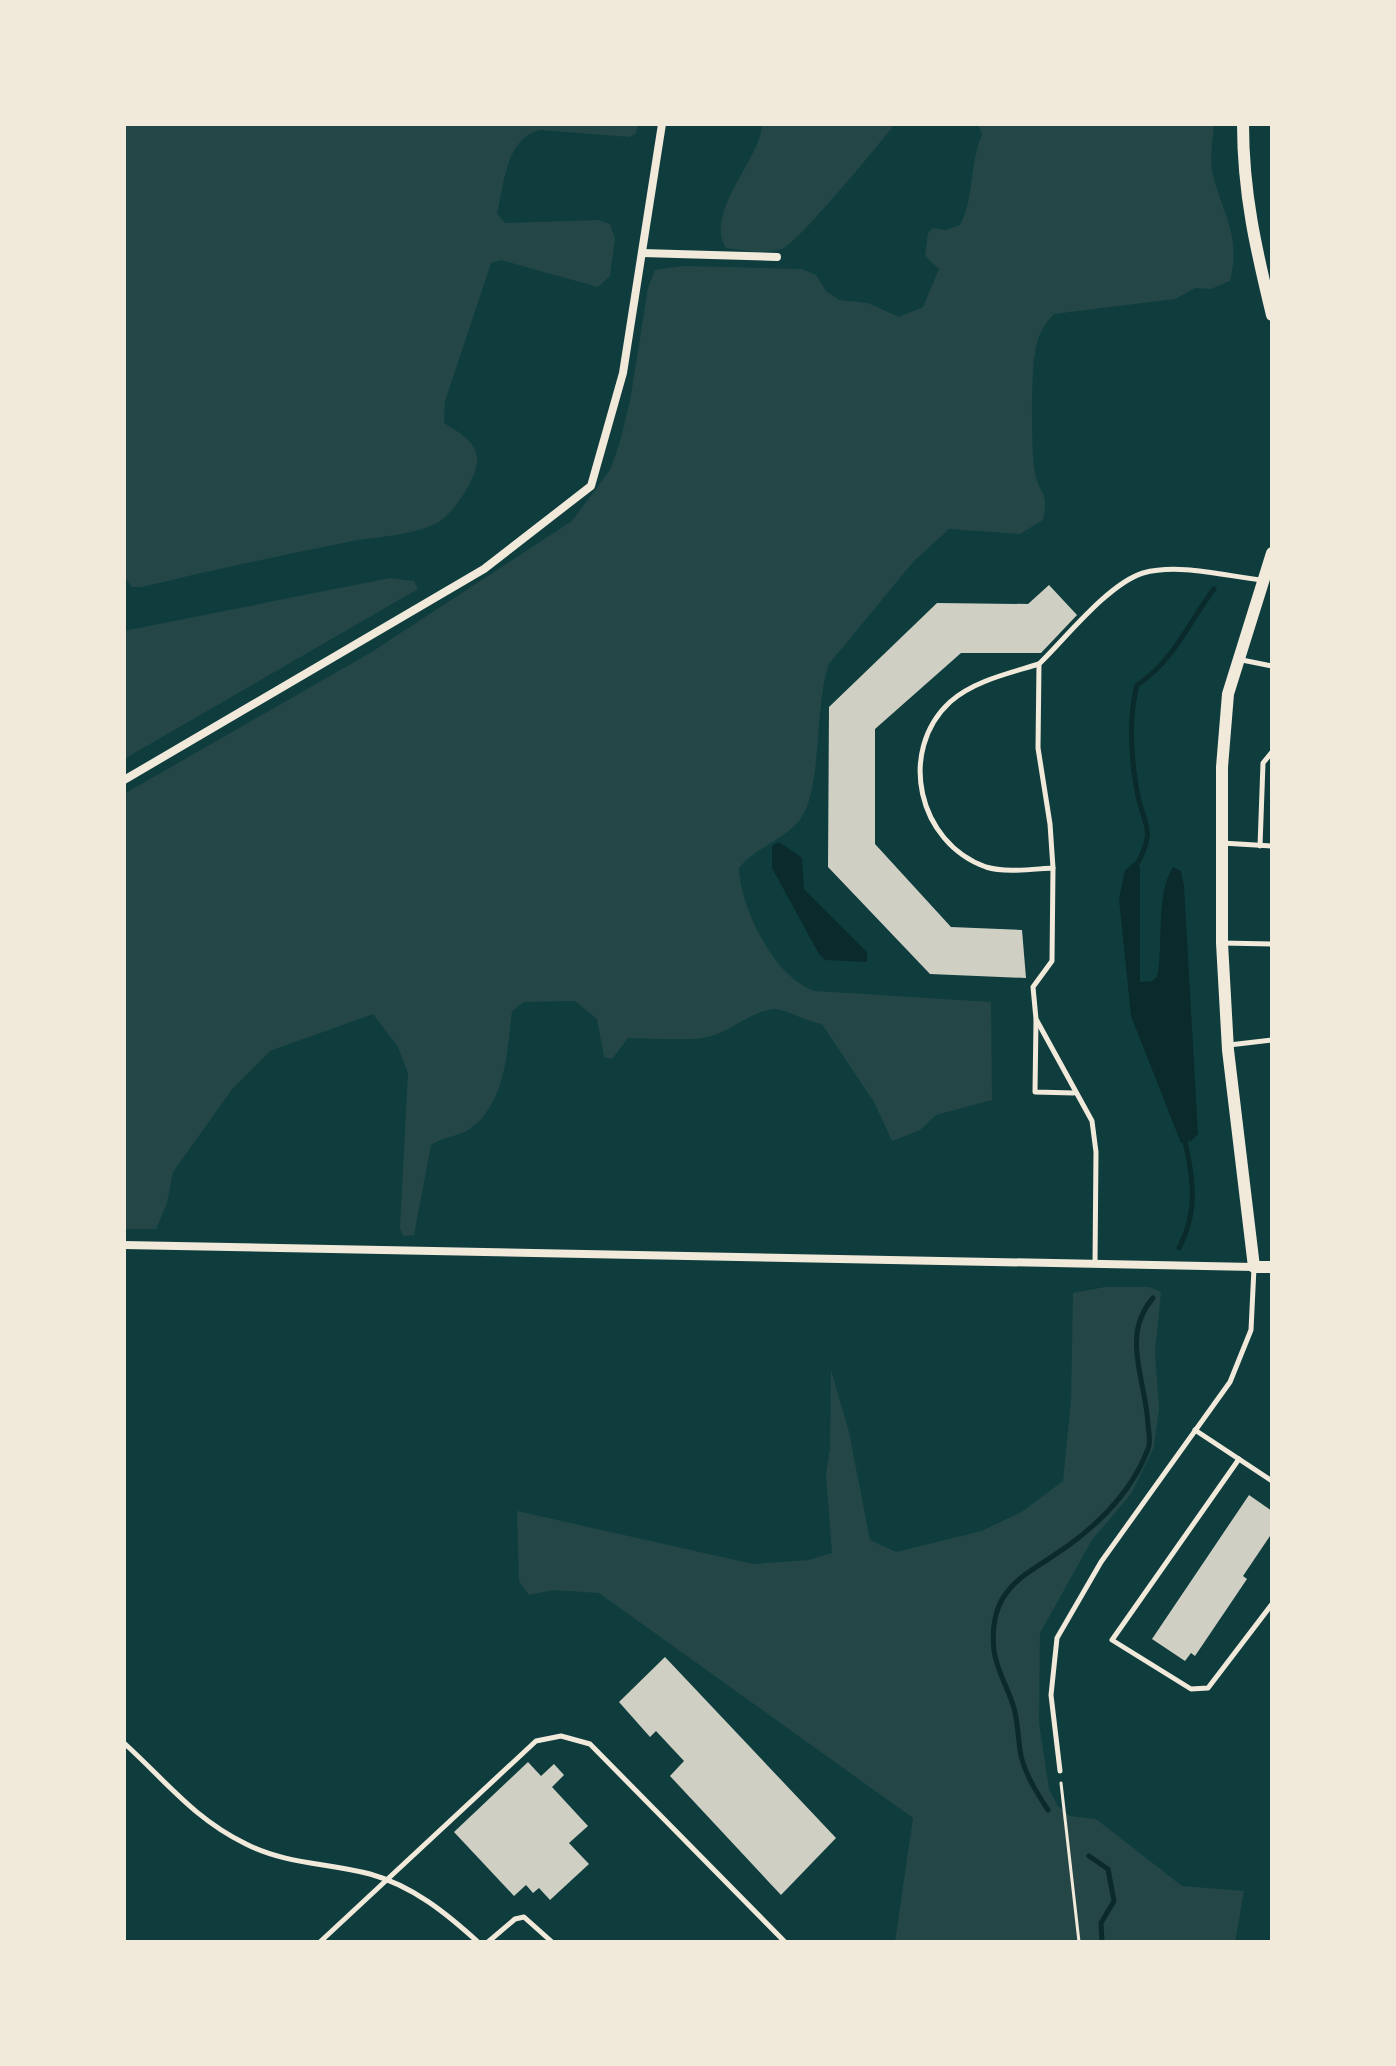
<svg xmlns="http://www.w3.org/2000/svg" width="1396" height="2066" font-family="Manrope,sans-serif">
	<style>
		.green { fill: #244646 }
		.water { fill: #0a2a2b }
		.lines { fill: none; stroke-linecap: round; stroke-linejoin: round }
		.stream { stroke: #0a2a2b; stroke-width: 5 }
		.building { fill: #cfcfc3 }
		.path { stroke: #f1e9da; stroke-width: 3 }
		.service { stroke: #f1e9da; stroke-width: 5 }
		.minor { stroke: #f1e9da; stroke-width: 8 }
		.tertiary { stroke: #f1e9da; stroke-width: 12 }
	</style>
	<rect width="100%" height="100%" fill="#0f3d3e"/>
	<g class="green">
		<path d="M 124,124 L 639,124 L 635,134 L 629,137 L 541,130 C 506,137 504,184 497,214 L 505,223 L 598,220 L 610,224 L 615,239 L 610,276 L 598,287 L 501,260 L 491,263 L 445,401 L 444,423 C 456,431 475,440 477,457 C 480,474 452,516 437,523 C 411,536 381,536 353,541 C 283,555 212,570 142,587 L 132,587 L 124,577 Z"/>
		<path d="M 762,124 L 895,124 C 879,144 798,243 782,249 C 764,255 743,250 726,248 C 703,212 762,158 762,124 Z"/>
		<path d="M 978,124 L 1214,124 C 1213,140 1209,160 1213,175 C 1224,217 1241,236 1230,281 L 1211,289 L 1195,288 L 1175,299 L 1054,314 C 1043,325 1037,337 1035,353 C 1031,372 1031,454 1035,473 C 1040,497 1049,489 1043,520 L 1020,534 L 949,529 L 913,562 L 829,664 C 814,704 823,795 798,822 C 782,841 756,847 739,868 C 740,907 775,979 815,991 L 991,1002 L 992,1100 L 936,1115 L 920,1130 L 892,1141 L 874,1102 L 822,1024 C 809,1022 783,1009 776,1009 C 750,1010 730,1034 703,1038 C 679,1041 652,1038 628,1038 L 612,1059 L 604,1057 L 597,1019 L 575,1001 L 524,1002 L 512,1011 C 507,1051 506,1102 471,1128 C 461,1136 443,1137 431,1145 L 414,1235 L 403,1236 L 400,1228 L 408,1073 L 398,1047 L 373,1014 L 270,1051 L 233,1088 L 173,1172 L 167,1203 L 156,1229 L 124,1229 L 124,794 L 370,653 L 572,521 L 610,470 L 620,442 L 630,401 L 648,288 L 655,270 L 682,266 L 801,269 L 816,275 L 826,291 L 839,300 L 868,303 L 899,317 L 923,307 L 939,269 L 925,256 L 928,233 L 933,228 L 945,230 L 960,225 C 975,197 969,164 982,135 Z"/>
		<polygon points="390,578 414,581 418,589 124,759 124,631"/>
		<polygon points="1105,1287 1149,1287 1161,1292 1155,1352 1159,1409 1154,1447 1131,1494 1092,1540 1040,1633 1039,1723 1049,1789 1057,1805 1070,1816 1096,1819 1182,1886 1244,1891 1235,1942 895,1942 913,1818 599,1593 553,1590 529,1595 519,1581 517,1511 753,1564 809,1560 832,1553 826,1474 830,1449 831,1370 849,1432 870,1540 896,1552 982,1531 1023,1511 1063,1481 1071,1400 1073,1293"/>
	</g>
	<g class="water">
		<polygon points="779,842 802,858 804,889 867,952 867,962 825,960 819,954 772,868 772,846"/>
		<path d="M 1135,862 L 1140,868 L 1140,982 L 1152,981 L 1157,977 C 1164,944 1155,895 1173,867 L 1181,871 L 1184,886 L 1198,1134 L 1191,1141 L 1181,1143 L 1131,1016 L 1119,899 L 1125,870 Z"/>
	</g>
	<g class="lines">
		<g class="stream">
			<path d="M 1135,868 C 1159,826 1142,827 1136,786 C 1131,754 1129,716 1137,685 C 1174,661 1188,623 1214,589"/>
			<path d="M 1179,1248 C 1199,1210 1193,1176 1184,1137"/>
			<path d="M 1048,1810 C 1037,1793 1026,1776 1021,1756 C 1018,1740 1018,1723 1014,1708 C 1008,1688 997,1671 994,1651 C 987,1583 1030,1575 1073,1542 C 1105,1518 1134,1486 1148,1449 C 1151,1442 1149,1432 1148,1425 C 1146,1379 1120,1336 1153,1298"/>
			<polyline points="1089,1856 1108,1869 1114,1901 1101,1923 1102,1942"/>
		</g>
	</g>
	<g class="building">
		<polygon points="1049,585 1077,615 1041,653 961,653 875,729 875,844 951,927 1022,930 1026,978 930,974 828,867 829,707 937,603 1028,604"/>
		<polygon points="1249,1495 1272,1511 1272,1533 1243,1576 1247,1579 1195,1656 1191,1653 1185,1661 1152,1639"/>
		<polygon points="665,1657 836,1838 781,1895 670,1776 684,1761 656,1731 650,1737 619,1702"/>
		<polygon points="528,1762 541,1776 554,1764 564,1775 552,1787 588,1826 569,1843 589,1864 550,1900 539,1888 533,1893 526,1885 514,1896 454,1832"/>
	</g>
	<g class="lines">
		<polyline class="path" points="1061,1783 1079,1942"/>
		<g class="service">
			<polyline points="1242,660 1272,666"/>
			<path d="M 1039,664 C 1010,673 973,681 950,702 C 897,751 918,843 986,867 C 1005,873 1033,869 1053,868"/>
			<polyline points="1222,843 1272,846"/>
			<polyline points="1260,846 1263,763 1272,752"/>
			<polyline points="1222,943 1272,944"/>
			<polyline points="1036,1020 1035,1092 1074,1093"/>
			<polyline points="1229,1045 1272,1040"/>
			<path d="M 1095,1264 L 1096,1152 L 1092,1121 L 1036,1019 L 1033,987 L 1052,961 L 1053,868 L 1050,824 L 1038,748 L 1039,664 C 1066,638 1108,584 1143,573 C 1179,563 1225,576 1262,580"/>
			<polyline points="1195,1430 1272,1481"/>
			<polyline points="1239,1459 1112,1640 1191,1689 1208,1688 1272,1604"/>
			<path d="M 124,1743 C 166,1781 193,1818 246,1844 C 285,1864 328,1863 370,1874 C 413,1886 446,1913 478,1942"/>
			<polyline points="1060,1771 1051,1695 1057,1638 1101,1562 1230,1382 1251,1330 1254,1268"/>
			<polyline points="320,1942 536,1741 561,1736 590,1744 785,1942"/>
			<polyline points="488,1942 515,1919 524,1917 552,1942"/>
		</g>
		<g class="minor">
			<polyline points="642,253 777,257"/>
			<polyline points="124,780 484,569 591,486 623,373 662,124"/>
			<polyline points="124,1245 1254,1267"/>
		</g>
		<g class="tertiary">
			<path d="M 1243,124 C 1243,193 1256,249 1272,315"/>
			<polyline points="1272,553 1228,694 1222,767 1222,943 1228,1050 1254,1267 1272,1267"/>
		</g>
	</g>
	<rect width="1396" height="2066" fill="none" stroke="#f1e9da" stroke-width="252"/>
</svg>
